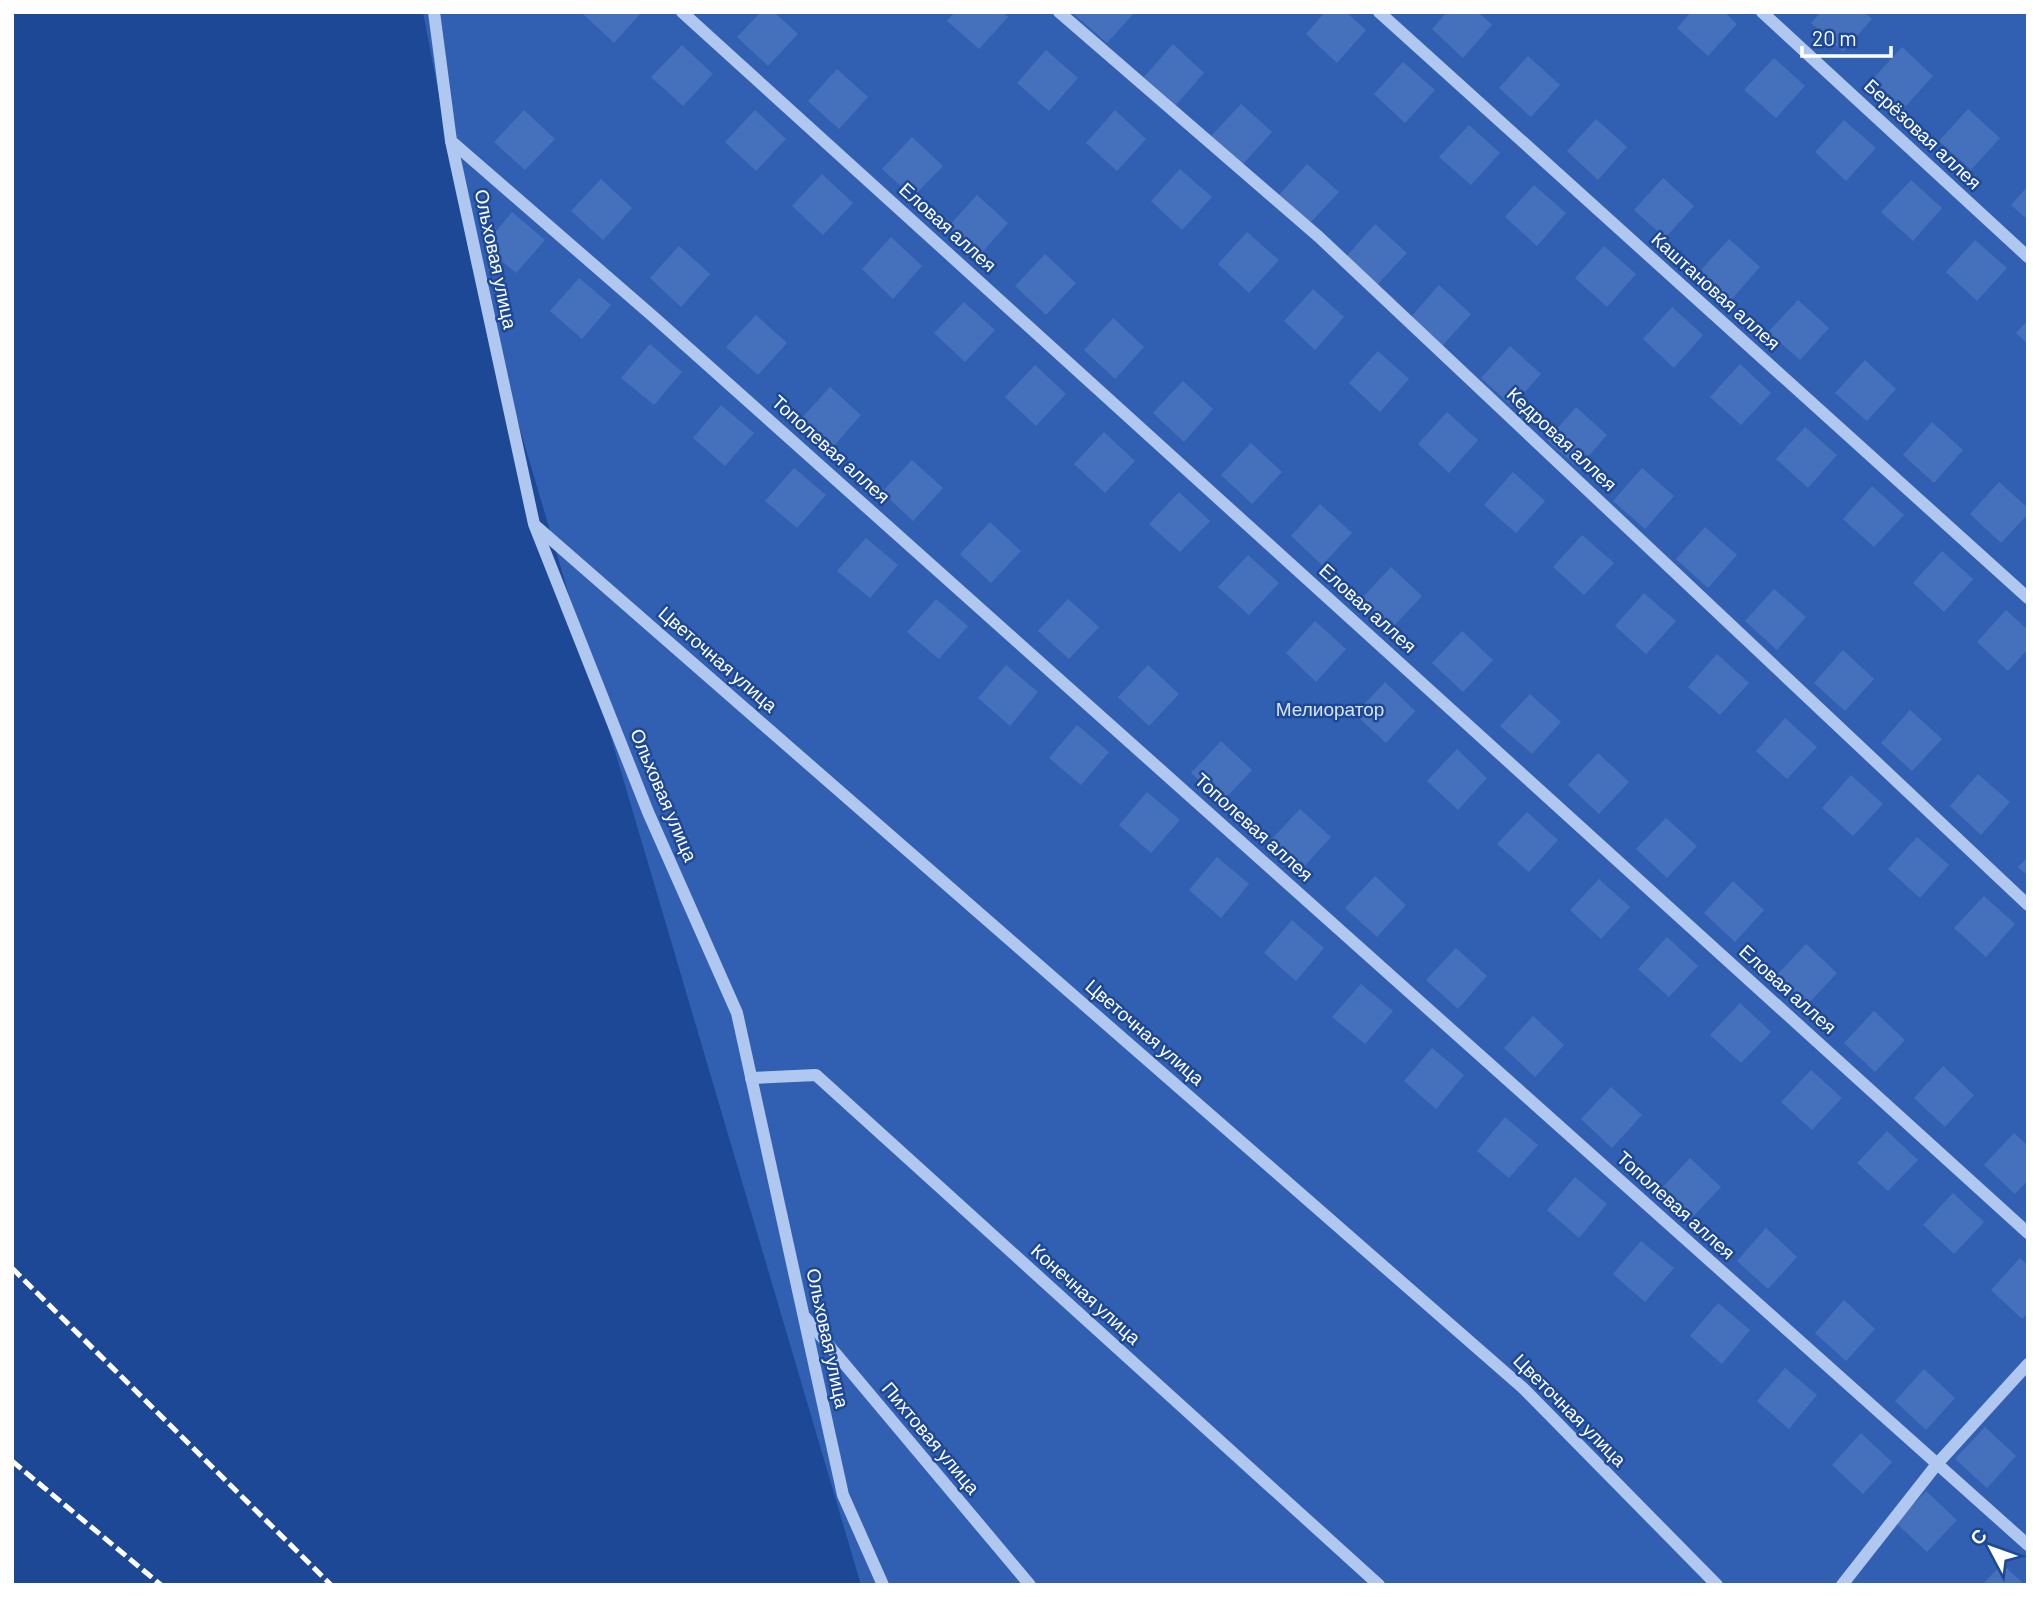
<svg xmlns="http://www.w3.org/2000/svg" width="2040" height="1597" font-family="Barlow,sans-serif">
	<style>
		.green { fill: #3160b3 }
		.building { fill: #4570bc }
		.lines { fill: none; stroke-linecap: round; stroke-linejoin: round }
		.minor { stroke: #b0c7ef; stroke-width: 12 }
		.rail { stroke: #fff; stroke-width: 5; stroke-dasharray: 12 5; stroke-linecap: butt }
		.labels { text-anchor: middle; stroke-width: 5; stroke-linejoin: round; paint-order: stroke }
		.street-label { font-size: 19px; fill: #fff; stroke: #1d4895 }
		.park-label { font-size: 19px; fill: #d7e4fb; stroke: #1d4895 }
	</style>
	<rect width="100%" height="100%" fill="#1d4895"/>
	<polygon class="green" points="423,12 2028,12 2028,1585 861,1585 471,263"/>
	<g class="building">
		<polygon points="584,12 642,12 614,43 583,14"/>
		<polygon points="761,12 774,12 798,34 768,66 737,37"/>
		<polygon points="955,12 1003,12 1008,17 979,49 947,21"/>
		<polygon points="1078,12 1135,12 1107,43 1075,15"/>
		<polygon points="1325,12 1346,12 1366,30 1337,63 1306,34"/>
		<polygon points="1447,12 1478,12 1492,25 1463,58 1432,29"/>
		<polygon points="1691,12 1724,12 1737,24 1708,56 1677,28"/>
		<polygon points="1821,12 1864,12 1872,19 1843,52 1811,23"/>
		<polygon points="1173,44 1204,73 1176,105 1144,77"/>
		<polygon points="682,45 713,74 683,106 651,77"/>
		<polygon points="1902,47 1933,76 1904,108 1872,80"/>
		<polygon points="1046,50 1078,78 1049,111 1017,83"/>
		<polygon points="1528,56 1560,85 1531,117 1499,88"/>
		<polygon points="1774,58 1805,86 1776,118 1744,90"/>
		<polygon points="1403,62 1435,90 1405,123 1374,94"/>
		<polygon points="837,69 868,97 839,129 808,101"/>
		<polygon points="1241,104 1272,132 1243,164 1211,136"/>
		<polygon points="1968,109 2000,138 1971,170 1939,141"/>
		<polygon points="524,110 555,139 525,170 494,142"/>
		<polygon points="755,110 786,139 756,171 725,142"/>
		<polygon points="1115,110 1146,139 1117,171 1086,143"/>
		<polygon points="1596,119 1627,147 1598,180 1567,151"/>
		<polygon points="1844,120 1876,148 1846,181 1815,152"/>
		<polygon points="1469,125 1500,153 1471,185 1439,157"/>
		<polygon points="912,137 943,166 913,197 882,169"/>
		<polygon points="1307,164 1339,192 1309,224 1278,196"/>
		<polygon points="1180,169 1212,197 1182,230 1151,201"/>
		<polygon points="822,174 853,203 823,235 792,206"/>
		<polygon points="1663,178 1694,206 1665,238 1634,210"/>
		<polygon points="601,179 632,208 603,240 571,211"/>
		<polygon points="1911,180 1942,208 1913,241 1881,212"/>
		<polygon points="1534,185 1566,213 1537,246 1505,217"/>
		<polygon points="2028,186 2028,220 2011,205"/>
		<polygon points="977,195 1008,223 979,256 948,227"/>
		<polygon points="512,212 545,240 516,273 484,246"/>
		<polygon points="1375,224 1407,253 1377,285 1346,257"/>
		<polygon points="1247,232 1279,260 1249,293 1218,264"/>
		<polygon points="891,237 922,266 893,299 862,269"/>
		<polygon points="1729,239 1760,267 1731,300 1700,271"/>
		<polygon points="1975,240 2007,268 1977,301 1946,272"/>
		<polygon points="679,246 710,274 681,307 650,278"/>
		<polygon points="1604,246 1636,274 1607,307 1575,278"/>
		<polygon points="1045,254 1076,283 1046,315 1015,286"/>
		<polygon points="579,278 611,305 582,339 550,311"/>
		<polygon points="1439,285 1471,314 1442,346 1410,318"/>
		<polygon points="1313,289 1344,317 1315,350 1284,321"/>
		<polygon points="1798,300 1829,328 1800,360 1768,332"/>
		<polygon points="964,302 995,330 965,362 934,333"/>
		<polygon points="1672,307 1703,335 1674,368 1643,339"/>
		<polygon points="756,315 787,343 758,375 726,347"/>
		<polygon points="1113,318 1144,347 1115,379 1084,350"/>
		<polygon points="2028,320 2028,344 2016,333"/>
		<polygon points="650,344 682,372 654,405 621,378"/>
		<polygon points="1510,346 1541,374 1512,406 1481,378"/>
		<polygon points="1378,351 1409,379 1380,412 1349,383"/>
		<polygon points="1865,360 1896,389 1867,421 1835,393"/>
		<polygon points="1740,364 1771,393 1741,425 1710,397"/>
		<polygon points="1035,365 1066,394 1036,426 1005,397"/>
		<polygon points="1183,381 1213,409 1184,442 1153,413"/>
		<polygon points="830,387 861,415 832,448 801,419"/>
		<polygon points="721,405 754,433 725,466 693,438"/>
		<polygon points="1576,407 1607,435 1578,468 1547,440"/>
		<polygon points="1447,412 1478,440 1449,473 1418,444"/>
		<polygon points="1932,422 1963,450 1934,483 1903,455"/>
		<polygon points="1805,427 1837,455 1808,488 1776,459"/>
		<polygon points="1104,432 1135,461 1105,493 1074,464"/>
		<polygon points="1251,443 1282,472 1252,504 1221,475"/>
		<polygon points="912,460 943,488 913,521 882,492"/>
		<polygon points="794,468 826,495 797,528 765,501"/>
		<polygon points="1642,468 1674,496 1645,529 1613,501"/>
		<polygon points="1513,472 1545,501 1516,533 1484,505"/>
		<polygon points="1999,482 2028,508 2028,514 2001,543 1970,514"/>
		<polygon points="1872,486 1904,515 1874,547 1843,519"/>
		<polygon points="1179,492 1210,521 1180,552 1149,524"/>
		<polygon points="1320,504 1352,533 1322,565 1291,536"/>
		<polygon points="990,522 1021,551 991,583 960,554"/>
		<polygon points="1705,527 1737,555 1708,588 1676,559"/>
		<polygon points="1582,535 1614,563 1584,595 1553,567"/>
		<polygon points="866,538 898,565 870,598 837,571"/>
		<polygon points="1942,551 1973,579 1944,612 1913,583"/>
		<polygon points="1248,555 1279,583 1249,615 1218,587"/>
		<polygon points="1391,567 1422,596 1392,628 1361,599"/>
		<polygon points="1774,589 1806,617 1777,650 1745,621"/>
		<polygon points="1644,593 1676,621 1646,654 1615,626"/>
		<polygon points="936,599 968,626 939,659 907,632"/>
		<polygon points="1068,599 1099,627 1069,659 1038,631"/>
		<polygon points="2006,610 2028,630 2028,649 2008,671 1977,642"/>
		<polygon points="1315,621 1346,649 1316,682 1286,653"/>
		<polygon points="1462,631 1493,660 1463,692 1432,663"/>
		<polygon points="1843,650 1874,679 1845,711 1814,683"/>
		<polygon points="1717,654 1749,683 1720,715 1688,687"/>
		<polygon points="1006,665 1038,692 1010,726 978,698"/>
		<polygon points="1148,665 1179,694 1149,726 1118,697"/>
		<polygon points="1385,682 1415,711 1386,743 1355,714"/>
		<polygon points="1530,694 1561,722 1532,754 1500,726"/>
		<polygon points="1910,710 1942,739 1912,771 1881,743"/>
		<polygon points="1785,718 1817,747 1787,779 1756,751"/>
		<polygon points="1077,725 1109,752 1081,785 1049,758"/>
		<polygon points="1221,741 1252,770 1222,802 1191,773"/>
		<polygon points="1457,749 1487,778 1458,810 1427,781"/>
		<polygon points="1598,753 1629,782 1599,814 1568,785"/>
		<polygon points="1978,774 2010,802 1981,835 1950,806"/>
		<polygon points="1851,775 1883,804 1853,836 1822,808"/>
		<polygon points="1147,792 1180,820 1151,853 1119,825"/>
		<polygon points="1300,809 1331,837 1301,870 1270,841"/>
		<polygon points="1527,812 1558,840 1529,872 1497,844"/>
		<polygon points="1666,818 1697,846 1667,878 1636,849"/>
		<polygon points="1917,837 1949,865 1920,898 1888,869"/>
		<polygon points="1217,857 1249,884 1221,918 1189,890"/>
		<polygon points="2028,857 2028,876 2018,867"/>
		<polygon points="1375,876 1406,905 1377,937 1345,908"/>
		<polygon points="1599,879 1630,907 1601,939 1570,910"/>
		<polygon points="1733,881 1764,910 1735,942 1704,913"/>
		<polygon points="1984,896 2015,924 1986,957 1954,928"/>
		<polygon points="1292,920 1324,948 1296,981 1264,953"/>
		<polygon points="1667,937 1698,966 1669,997 1638,969"/>
		<polygon points="1806,944 1837,973 1807,1005 1776,976"/>
		<polygon points="1456,948 1487,976 1458,1009 1426,980"/>
		<polygon points="1361,984 1393,1011 1365,1044 1332,1017"/>
		<polygon points="1740,1003 1771,1032 1741,1063 1710,1035"/>
		<polygon points="1874,1011 1905,1040 1875,1072 1844,1043"/>
		<polygon points="1533,1016 1564,1045 1535,1077 1504,1048"/>
		<polygon points="1432,1048 1464,1075 1436,1109 1404,1081"/>
		<polygon points="1943,1066 1974,1095 1945,1127 1914,1098"/>
		<polygon points="1811,1070 1842,1098 1812,1130 1781,1102"/>
		<polygon points="1611,1087 1642,1115 1612,1148 1581,1119"/>
		<polygon points="1505,1117 1538,1145 1509,1178 1477,1151"/>
		<polygon points="1887,1131 1918,1160 1888,1191 1857,1163"/>
		<polygon points="2014,1133 2028,1146 2028,1180 2015,1194 1984,1165"/>
		<polygon points="1690,1158 1721,1187 1691,1219 1660,1190"/>
		<polygon points="1575,1177 1607,1204 1579,1238 1547,1210"/>
		<polygon points="1953,1193 1984,1222 1954,1254 1923,1225"/>
		<polygon points="1766,1228 1797,1257 1768,1289 1737,1261"/>
		<polygon points="1641,1241 1674,1268 1645,1302 1613,1274"/>
		<polygon points="2020,1258 2028,1265 2028,1313 2022,1319 1991,1290"/>
		<polygon points="1844,1300 1875,1329 1846,1361 1815,1333"/>
		<polygon points="1718,1303 1750,1330 1722,1364 1690,1336"/>
		<polygon points="1785,1368 1817,1395 1789,1429 1757,1401"/>
		<polygon points="1924,1369 1955,1398 1926,1430 1895,1401"/>
		<polygon points="1985,1427 2016,1456 1987,1488 1955,1459"/>
		<polygon points="1861,1433 1892,1462 1863,1494 1832,1465"/>
		<polygon points="1926,1491 1957,1520 1927,1552 1896,1523"/>
		<polygon points="2002,1564 2025,1585 1982,1585"/>
	</g>
	<g class="lines">
		<g class="minor">
			<polyline points="434,12 451,141 534,524 648,812 737,1013 843,1495 883,1585"/>
			<polyline points="682,12 2028,1233"/>
			<polyline points="1059,12 1319,237 2028,905"/>
			<polyline points="1379,12 2028,598"/>
			<polyline points="1762,12 2028,257"/>
			<polyline points="451,141 656,319 2028,1545"/>
			<polyline points="537,527 1523,1388 1717,1585"/>
			<polyline points="751,1078 816,1075 1379,1585"/>
			<polyline points="805,1317 1030,1585"/>
			<polyline points="1842,1585 1937,1464 2028,1364"/>
		</g>
		<g class="rail">
			<polyline points="12,1268 331,1585"/>
			<polyline points="12,1461 161,1585"/>
		</g>
	</g>
	<g class="labels">
		<g class="street-label">
			<text transform="translate(1923 134) rotate(43)" y="7">Берёзовая аллея</text>
			<text transform="translate(948 227) rotate(42)" y="7">Еловая аллея</text>
			<text transform="translate(496 259) rotate(78)" y="7">Ольховая улица</text>
			<text transform="translate(1716 291) rotate(42)" y="7">Каштановая аллея</text>
			<text transform="translate(1562 439) rotate(43)" y="7">Кедровая аллея</text>
			<text transform="translate(831 449) rotate(42)" y="7">Тополевая аллея</text>
			<text transform="translate(1368 608) rotate(42)" y="7">Еловая аллея</text>
			<text transform="translate(718 659) rotate(41)" y="7">Цветочная улица</text>
			<text transform="translate(664 795) rotate(67)" y="7">Ольховая улица</text>
			<text transform="translate(1254 827) rotate(42)" y="7">Тополевая аллея</text>
			<text transform="translate(1788 989) rotate(42)" y="7">Еловая аллея</text>
			<text transform="translate(1145 1032) rotate(41)" y="7">Цветочная улица</text>
			<text transform="translate(1676 1205) rotate(42)" y="7">Тополевая аллея</text>
			<text transform="translate(1086 1294) rotate(42)" y="7">Конечная улица</text>
			<text transform="translate(828 1338) rotate(78)" y="7">Ольховая улица</text>
			<text transform="translate(1570 1410) rotate(45)" y="7">Цветочная улица</text>
			<text transform="translate(931 1438) rotate(50)" y="7">Пихтовая улица</text>
		</g>
		<g class="park-label">
			<text x="1330" y="716">Мелиоратор</text>
		</g>
	</g>
	<rect width="2040" height="1597" fill="none" stroke="#ffffff" stroke-width="28"/>
	<g transform="translate(1991 1548) rotate(311)" stroke="#1d4895" stroke-width="5" paint-order="stroke">
	<path d="M0-5L12 26L0 18L-12 26Z" fill="#ffffff"/>
	<text y="-10" font-size="19" font-weight="bold" text-anchor="middle" fill="#ffffff">С</text>
	</g>
	<path d="M1802 46v10h89v-10" fill="none" stroke="#ffffff" stroke-width="3.5"/>
	<text x="1812" y="46" font-size="21" fill="#ffffff" stroke="#1d4895" stroke-width="5" paint-order="stroke">20 m</text>
</svg>
